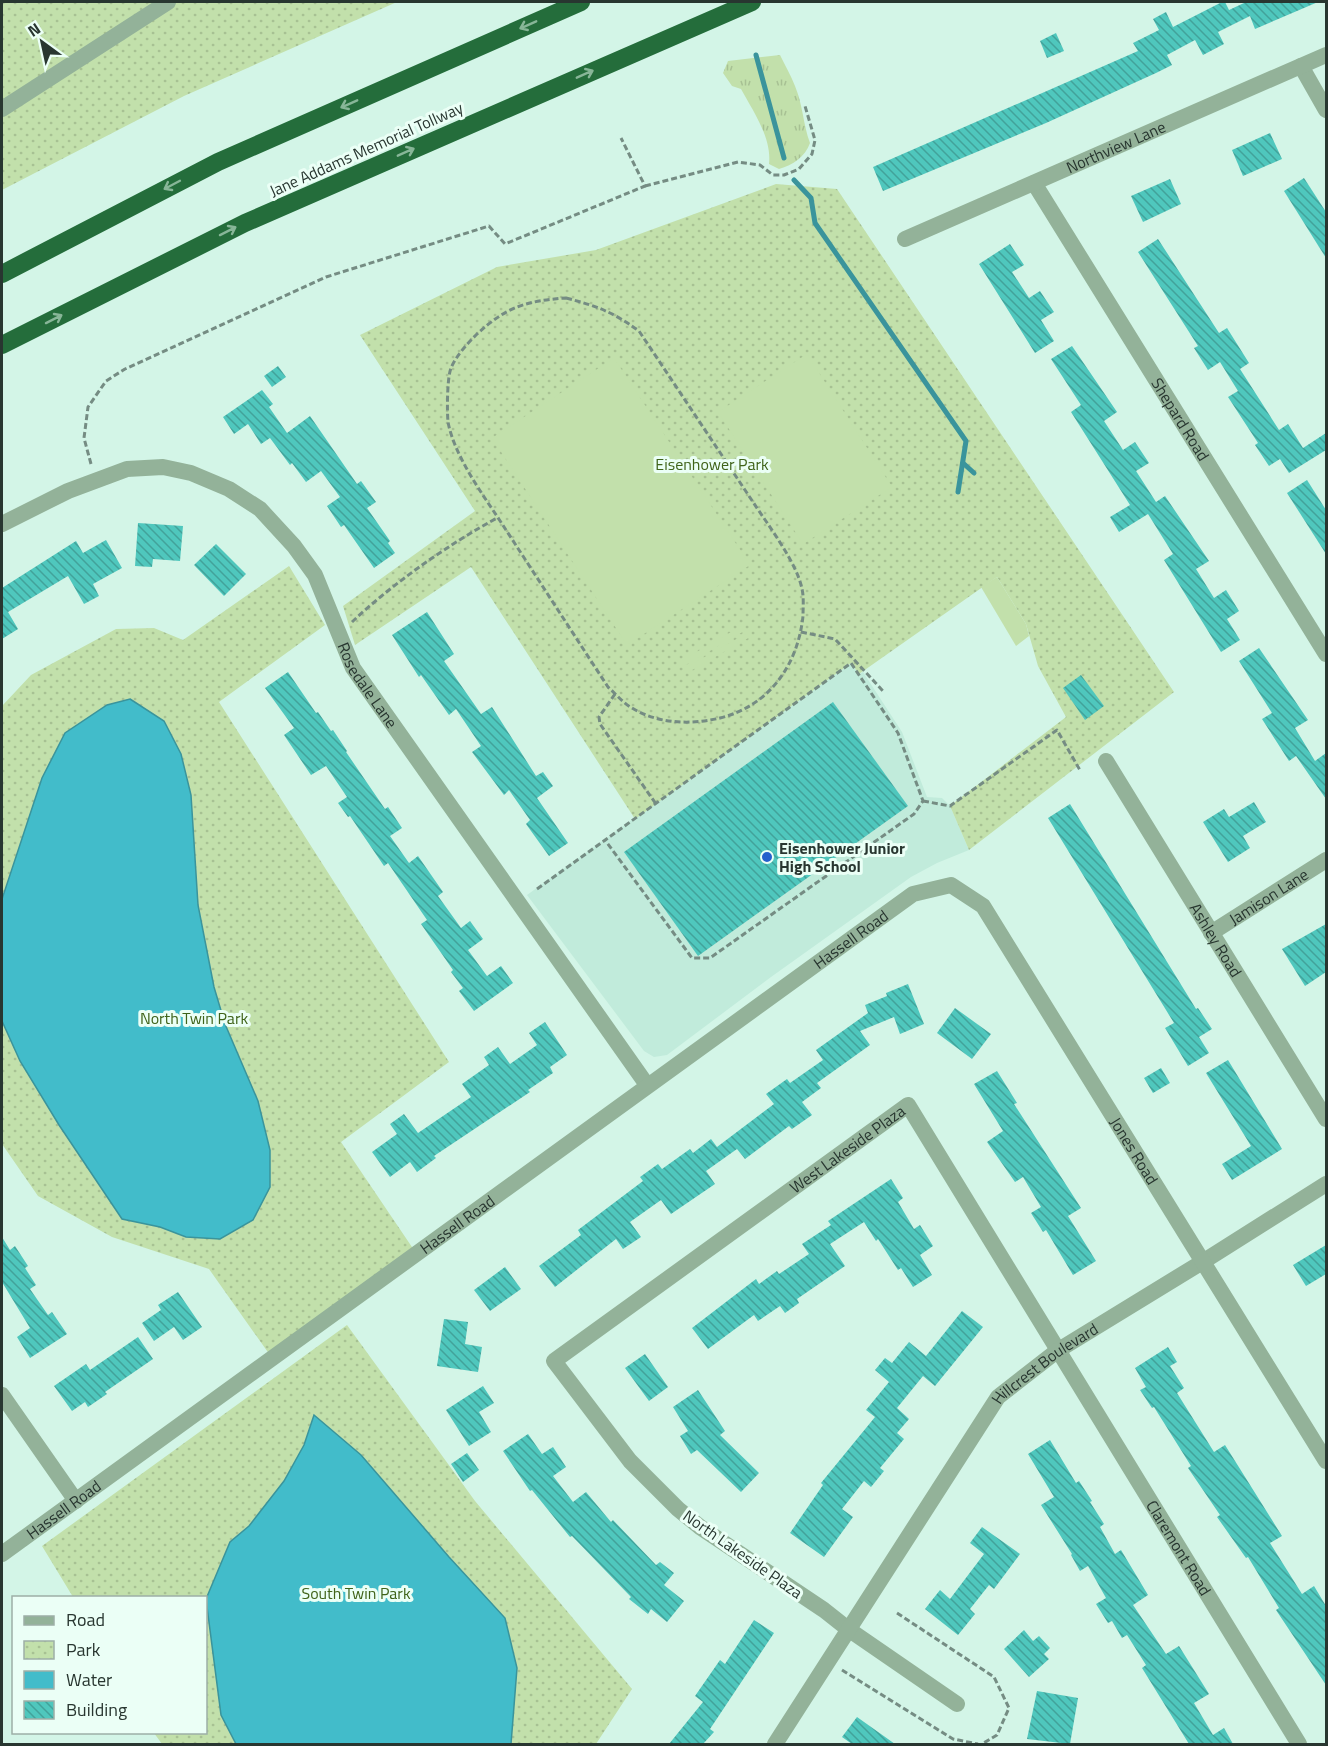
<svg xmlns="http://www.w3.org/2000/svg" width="1328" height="1746" font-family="'Titillium Web',sans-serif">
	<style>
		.built { fill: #c1ebdb }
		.grass { fill: url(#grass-tufts) }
		.park { fill: url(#park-dots) }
		.garden { fill: #c2e0ab }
		.water { fill: #42bcca; stroke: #3a949c; stroke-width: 1.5 }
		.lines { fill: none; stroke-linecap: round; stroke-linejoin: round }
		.stream { stroke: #3a949c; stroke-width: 5 }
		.building { fill: url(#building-back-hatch) }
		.path { stroke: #758c83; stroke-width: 3; stroke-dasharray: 6 3; stroke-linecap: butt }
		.minor { stroke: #93b299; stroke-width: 16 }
		.tertiary { stroke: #93b299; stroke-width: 16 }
		.motorway { stroke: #246d3b; stroke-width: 18 }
		.oneway { stroke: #88b698 }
		.poi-dot { fill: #255fcc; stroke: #ebfff6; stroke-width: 2 }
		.labels { text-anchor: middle; stroke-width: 6; stroke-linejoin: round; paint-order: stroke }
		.street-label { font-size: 16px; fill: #283630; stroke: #ebfff6 }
		.park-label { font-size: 16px; fill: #3f6319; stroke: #ebfff6 }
		.poi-label { font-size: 16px; font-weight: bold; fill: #283630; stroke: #ebfff6; text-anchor: start }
	</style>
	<defs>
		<pattern id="grass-tufts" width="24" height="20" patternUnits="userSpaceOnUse" patternTransform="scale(1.5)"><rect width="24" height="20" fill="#c2e0ab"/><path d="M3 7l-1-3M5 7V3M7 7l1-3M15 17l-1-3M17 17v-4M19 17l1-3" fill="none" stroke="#a7c193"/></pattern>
		<pattern id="park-dots" width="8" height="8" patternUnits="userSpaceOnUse" patternTransform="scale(1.5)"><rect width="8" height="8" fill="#c2e0ab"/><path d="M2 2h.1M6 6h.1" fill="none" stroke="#a7c193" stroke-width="1.8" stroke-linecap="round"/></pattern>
		<pattern id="building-back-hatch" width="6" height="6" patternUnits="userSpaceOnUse" patternTransform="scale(1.5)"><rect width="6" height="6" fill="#4fc7bd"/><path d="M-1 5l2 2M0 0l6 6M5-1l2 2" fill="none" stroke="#42a29a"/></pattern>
	</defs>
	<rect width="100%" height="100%" fill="#d3f5e7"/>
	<polygon class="built" points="851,663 859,674 863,672 902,732 927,797 942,798 950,806 969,850 937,863 911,877 771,977 667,1055 654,1057 644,1051 527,895"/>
	<path class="grass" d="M 780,55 C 785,65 791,76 795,86 C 803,105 803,124 810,143 C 805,157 793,165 779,169 L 769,164 C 772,138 753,111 741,89 L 732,86 L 723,73 L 728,61 Z"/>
	<g class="park">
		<polygon points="2,2 397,2 184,96 2,190"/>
		<polygon points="776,184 837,189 1174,692 969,850 950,806 1066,717 1038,666 1026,624 997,577 859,674 851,663 635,819 471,567 355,645 343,606 475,511 360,335 497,267 596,250"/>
		<polygon points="289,566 325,625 219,702 449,1062 341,1142 416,1253 272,1358 209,1269 112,1237 38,1196 2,1144 2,706 31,675 116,629 154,628 183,640"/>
		<polygon points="347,1325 475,1501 632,1689 596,1744 162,1744 154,1733 206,1732 206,1598 73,1597 42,1546"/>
	</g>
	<g class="garden">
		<polygon points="807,354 892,487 803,544 718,412"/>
		<polygon points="614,358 750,565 627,645 492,438"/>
		<polygon points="997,577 1026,624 1029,636 1016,646 981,587"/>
		<polygon points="743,625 746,630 684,666 681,661"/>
		<polygon points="747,633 750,637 687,673 685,668"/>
	</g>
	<g class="water">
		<polygon points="130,699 164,721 181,754 191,795 198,905 214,987 225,1024 258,1101 270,1150 270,1187 253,1220 220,1239 186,1237 160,1227 122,1219 59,1125 20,1061 2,1021 2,899 42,778 65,733 107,705"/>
		<polygon points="314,1415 361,1455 449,1557 505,1618 517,1668 511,1744 236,1744 221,1715 206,1599 230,1542 249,1526 284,1481 304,1445"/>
	</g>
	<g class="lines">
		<g class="stream">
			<polyline points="756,55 784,158"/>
			<polyline points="794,180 811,198 815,223 966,441 958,492"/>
			<polyline points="963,463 974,473"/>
		</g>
	</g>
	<g class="building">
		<polygon points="1222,2 1225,2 1229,10 1244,3 1243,2 1318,2 1255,29 1250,16 1218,32 1224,44 1203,55 1195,40 1167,55 1172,65 1156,73 1046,123 883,191 873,167 1138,51 1133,43 1159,30 1153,19 1166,12 1173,27"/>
		<polygon points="1056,33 1064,51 1047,58 1040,41"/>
		<polygon points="1270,133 1282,159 1243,176 1232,150"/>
		<polygon points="1304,178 1326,212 1326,258 1284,191"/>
		<polygon points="1170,179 1181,204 1143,222 1131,196"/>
		<polygon points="1158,239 1219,333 1227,328 1249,363 1240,369 1279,430 1288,424 1303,448 1326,433 1326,450 1289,473 1280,459 1269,466 1255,445 1258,443 1228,397 1238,391 1220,362 1208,370 1194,348 1198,346 1138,252"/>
		<polygon points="1010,244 1024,265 1012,272 1029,298 1040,291 1054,312 1041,320 1054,341 1035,353 979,264"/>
		<polygon points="1072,346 1117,412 1104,421 1123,450 1135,442 1149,463 1136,471 1156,502 1165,496 1209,561 1196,569 1214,598 1226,590 1239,611 1227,619 1240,640 1221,652 1164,560 1173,554 1148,514 1119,532 1110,517 1130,505 1071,412 1081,405 1051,359"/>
		<polygon points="278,366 286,377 272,387 264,376"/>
		<polygon points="262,390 273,404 269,407 287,433 310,416 357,484 361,481 376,502 367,508 390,541 388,543 395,553 374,568 344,525 341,527 327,506 340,497 321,471 306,482 292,463 290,465 270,438 261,444 248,424 234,434 223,417"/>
		<polygon points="1307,480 1326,510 1326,554 1287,493"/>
		<polygon points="138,523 183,526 180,561 153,559 152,567 135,566"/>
		<polygon points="106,540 122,568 93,584 99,596 84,604 68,576 8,612 18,629 2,639 2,588 76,541 83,553"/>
		<polygon points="216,544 246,574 224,596 194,565"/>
		<polygon points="427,612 454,654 444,661 481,714 492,707 536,776 543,772 553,786 537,798 568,843 549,856 526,824 530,820 509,790 504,795 472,752 481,746 456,709 449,715 421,675 419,677 392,635"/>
		<polygon points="1259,648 1308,720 1295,728 1315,761 1326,753 1326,799 1296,756 1289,761 1262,719 1272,713 1239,661"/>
		<polygon points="288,672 316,713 318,712 331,731 333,730 347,751 346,752 385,809 388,807 402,828 390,836 409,863 418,856 443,892 438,896 461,928 470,921 483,939 468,950 487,976 501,966 513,983 474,1011 459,991 463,988 451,972 453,970 421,924 427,920 388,863 384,866 350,816 348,817 338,803 347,797 326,766 311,775 284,735 294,728 265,688"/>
		<polygon points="1081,675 1104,706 1085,720 1063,688"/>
		<polygon points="833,702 908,806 698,956 624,852"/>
		<polygon points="1254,802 1266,822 1243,836 1250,848 1228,862 1203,822 1224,809 1229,817"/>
		<polygon points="1070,804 1196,1009 1198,1008 1212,1029 1199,1037 1209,1053 1188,1066 1165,1028 1174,1023 1048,818"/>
		<polygon points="1326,924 1326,972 1305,986 1282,949"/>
		<polygon points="908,984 924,1024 900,1034 894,1017 860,1031 870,1045 817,1083 821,1088 802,1102 812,1115 792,1129 789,1126 745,1159 737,1149 706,1171 715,1184 671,1214 661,1200 630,1222 641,1237 623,1249 616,1239 555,1287 539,1266 581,1235 578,1230 643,1181 640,1177 658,1164 662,1169 690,1149 693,1153 711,1139 717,1147 774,1104 766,1094 787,1079 790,1083 823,1060 816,1050 868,1013 865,1005 887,996 886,993"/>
		<polygon points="955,1008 991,1034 972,1059 937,1033"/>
		<polygon points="545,1022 567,1055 550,1067 553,1073 528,1090 530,1092 434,1156 436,1158 417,1172 410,1162 390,1177 372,1152 397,1134 390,1124 404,1114 418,1133 471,1097 462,1084 489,1065 484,1057 498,1047 510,1064 537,1045 529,1033"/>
		<polygon points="1228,1060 1282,1149 1232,1180 1222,1164 1251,1146 1206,1073"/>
		<polygon points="1161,1068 1170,1083 1153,1093 1144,1078"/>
		<polygon points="997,1071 1017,1103 1014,1104 1081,1208 1068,1216 1096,1261 1073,1275 1046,1230 1043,1232 1031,1213 1041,1207 1023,1177 1015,1182 987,1142 1003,1131 974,1084"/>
		<polygon points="891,1179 903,1198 898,1202 914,1229 920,1225 933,1246 920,1255 932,1275 913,1287 901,1268 898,1270 878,1239 876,1241 864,1222 830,1244 845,1266 797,1299 799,1303 785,1313 780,1306 758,1321 754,1315 708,1349 692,1328 756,1279 759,1284 777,1271 779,1274 809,1254 802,1244 831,1225 828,1221"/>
		<polygon points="2,1237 10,1250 15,1246 28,1266 25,1268 36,1285 30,1289 48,1315 52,1312 67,1334 30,1358 17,1337 30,1328 2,1282"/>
		<polygon points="1326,1245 1326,1274 1306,1286 1293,1265"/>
		<polygon points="505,1267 521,1289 490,1311 474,1290"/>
		<polygon points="178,1292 202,1327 183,1340 174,1327 154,1341 142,1323 161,1310 158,1305"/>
		<polygon points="962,1311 983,1327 935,1386 923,1376 897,1408 909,1419 897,1433 904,1439 880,1468 884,1471 871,1487 864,1481 842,1509 853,1517 824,1557 790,1533 823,1485 821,1483 875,1417 866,1410 889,1382 875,1370 885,1358 892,1363 909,1342 926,1356"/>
		<polygon points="444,1319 468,1322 465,1344 482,1347 478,1372 437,1366"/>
		<polygon points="138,1337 153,1359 105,1392 107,1394 88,1407 85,1402 72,1411 54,1386 86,1364 90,1370"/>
		<polygon points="1168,1347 1177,1362 1170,1366 1184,1388 1177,1393 1214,1452 1225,1445 1282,1536 1270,1543 1302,1594 1314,1586 1326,1606 1326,1685 1276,1610 1279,1608 1248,1557 1246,1558 1217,1517 1220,1515 1188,1468 1191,1466 1154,1407 1152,1408 1140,1390 1146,1387 1135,1368"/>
		<polygon points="645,1354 668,1387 649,1401 625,1368"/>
		<polygon points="483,1386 494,1403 479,1412 491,1432 469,1446 446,1410"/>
		<polygon points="698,1390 725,1431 720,1435 759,1473 741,1492 697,1450 691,1454 680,1436 688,1431 673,1407"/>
		<polygon points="528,1434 542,1454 553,1447 566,1467 553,1476 573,1502 586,1492 611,1522 613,1520 656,1565 660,1562 674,1573 664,1585 684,1601 667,1622 651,1609 648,1614 629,1599 631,1597 572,1536 570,1537 532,1490 530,1491 503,1451"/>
		<polygon points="1050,1440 1076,1483 1079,1481 1092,1501 1090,1502 1104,1524 1100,1527 1115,1554 1121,1550 1148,1595 1133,1605 1166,1654 1179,1646 1209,1694 1194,1703 1213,1735 1224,1728 1233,1744 1189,1744 1142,1668 1146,1665 1127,1635 1122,1638 1112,1621 1108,1623 1096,1604 1106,1598 1088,1566 1080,1571 1071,1555 1072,1554 1041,1505 1054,1497 1028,1454"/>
		<polygon points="467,1453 479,1470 463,1482 451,1464"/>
		<polygon points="982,1527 1020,1554 994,1589 989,1585 970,1609 975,1614 958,1635 925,1609 940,1590 950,1599 984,1554 970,1543"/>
		<polygon points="754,1620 774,1633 710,1729 714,1732 703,1744 669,1744 703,1702 695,1696 720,1660 725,1664"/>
		<polygon points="1024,1630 1033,1641 1039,1636 1050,1648 1044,1654 1049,1659 1029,1677 1004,1649"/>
		<polygon points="1037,1691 1078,1698 1070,1744 1027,1739"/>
		<polygon points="857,1717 895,1744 852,1744 842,1737"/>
	</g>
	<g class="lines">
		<g class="path">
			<polyline points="645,186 738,162 760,165 773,175 784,175 799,169 812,154 815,140 805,106"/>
			<path d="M 566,298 C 597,306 613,312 639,331 C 677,388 715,445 753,502 C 768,525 797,563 802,589 C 804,597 803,608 803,616 C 798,665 769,706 720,718 C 691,725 658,724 632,708 C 623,703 616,694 608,687 C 574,635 540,582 506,530 C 487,500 455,459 448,422 C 447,411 447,378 451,368 C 456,356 467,344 476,335 C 506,307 525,301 566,298 Z"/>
			<polyline points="91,464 84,438 88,407 106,381 125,369 326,277 489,226 505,244 645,186 621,138"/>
			<path d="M 352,622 C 392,584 449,544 497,518"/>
			<polyline points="801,632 835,639 883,691"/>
			<polyline points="615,694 599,717 600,724 656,804"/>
			<polyline points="923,801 950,806 1057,730 1081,772"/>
			<polyline points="537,889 851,663 898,733 923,801 914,814 710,958 692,958 605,840"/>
			<polyline points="897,1613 994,1677 1009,1708 997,1735 982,1744"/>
			<polyline points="842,1670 953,1739 978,1744"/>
		</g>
		<g class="minor">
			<polyline points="1301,66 1326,110"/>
			<path id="s1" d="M 1034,183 L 1326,654"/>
			<path id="s2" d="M 905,239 L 1326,55"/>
			<path id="s3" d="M 2,524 L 68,491 L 127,469 L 163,467 L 191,473 L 229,489 L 260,509 L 294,546 L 315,575 L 353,668 L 647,1085"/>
			<path id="s4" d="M 1106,761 L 1326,1119"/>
			<path id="s5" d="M 1211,933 L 1326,860"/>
			<polyline points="2,1395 76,1501"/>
			<path id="s6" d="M 957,1704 L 848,1629 L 824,1610 L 700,1527 L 678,1509 L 630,1461 L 554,1361 L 908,1105 L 1299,1744"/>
			<path id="s7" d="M 775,1744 L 998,1397 L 1057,1351 L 1204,1261"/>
		</g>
		<g class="tertiary">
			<polyline points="2,109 168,2"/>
			<polyline points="1204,1261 1326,1184"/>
			<path id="s8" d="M 2,1554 L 913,894 L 951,885 L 983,906 L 1326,1461"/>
		</g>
		<g class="motorway">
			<polyline points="2,274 218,162 581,2"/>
			<polyline points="2,345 245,223 752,2"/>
		</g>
	</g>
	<defs><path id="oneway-shaft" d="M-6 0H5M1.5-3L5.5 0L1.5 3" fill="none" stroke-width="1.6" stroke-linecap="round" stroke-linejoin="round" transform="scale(1.5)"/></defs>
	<g class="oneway">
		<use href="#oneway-shaft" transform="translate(528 25) rotate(156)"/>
		<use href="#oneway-shaft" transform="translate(585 74) rotate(-24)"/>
		<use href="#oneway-shaft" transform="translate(349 104) rotate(156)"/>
		<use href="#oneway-shaft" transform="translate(406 152) rotate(-24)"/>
		<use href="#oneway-shaft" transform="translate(172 185) rotate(152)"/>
		<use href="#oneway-shaft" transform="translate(228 231) rotate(-27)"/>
		<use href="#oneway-shaft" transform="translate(54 319) rotate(-27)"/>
	</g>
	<circle class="poi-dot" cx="767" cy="857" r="6"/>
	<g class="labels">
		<g class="street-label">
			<text dy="6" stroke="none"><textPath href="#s2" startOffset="230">Northview Lane</textPath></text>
			<text transform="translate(366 149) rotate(-24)" y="6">Jane Addams Memorial Tollway</text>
			<text dy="6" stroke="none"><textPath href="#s1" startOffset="278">Shepard Road</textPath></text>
			<text dy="6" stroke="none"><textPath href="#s3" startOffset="488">Rosedale Lane</textPath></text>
			<text dy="6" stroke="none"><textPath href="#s5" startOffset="68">Jamison Lane</textPath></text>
			<text dy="6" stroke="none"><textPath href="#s8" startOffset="1048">Hassell Road</textPath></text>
			<text dy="6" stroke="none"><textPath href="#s4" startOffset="210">Ashley Road</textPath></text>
			<text dy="6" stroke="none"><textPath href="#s6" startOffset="896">West Lakeside Plaza</textPath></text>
			<text dy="6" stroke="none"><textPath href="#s8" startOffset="1490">Jones Road</textPath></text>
			<text dy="6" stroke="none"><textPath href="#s8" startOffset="562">Hassell Road</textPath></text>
			<text dy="6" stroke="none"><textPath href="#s7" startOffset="470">Hillcrest Boulevard</textPath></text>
			<text dy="6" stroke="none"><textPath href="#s8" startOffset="76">Hassell Road</textPath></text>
			<text dy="6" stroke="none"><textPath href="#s6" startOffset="1490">Claremont Road</textPath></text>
			<text transform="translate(743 1554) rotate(35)" y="6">North Lakeside Plaza</text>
		</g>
		<g class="park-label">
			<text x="712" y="470">Eisenhower Park</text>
			<text x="194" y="1024">North Twin Park</text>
			<text x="356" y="1599">South Twin Park</text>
		</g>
		<g class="poi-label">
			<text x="779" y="854">Eisenhower Junior<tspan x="779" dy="18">High School</tspan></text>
		</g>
	</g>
	<rect width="1328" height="1746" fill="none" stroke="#283630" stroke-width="6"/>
	<rect x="12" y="1596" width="195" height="138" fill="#ebfff6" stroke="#9dafa7" stroke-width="1.5"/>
	<rect x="24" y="1616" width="30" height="9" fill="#93b299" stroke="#9dafa7" stroke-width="1.5"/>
	<text x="66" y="1626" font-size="18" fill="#283630">Road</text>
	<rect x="24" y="1641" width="30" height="18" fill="url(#park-dots)" stroke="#9dafa7" stroke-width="1.5"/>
	<text x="66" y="1656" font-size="18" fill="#283630">Park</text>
	<rect x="24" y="1671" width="30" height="18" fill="#42bcca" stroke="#9dafa7" stroke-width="1.5"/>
	<text x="66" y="1686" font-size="18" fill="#283630">Water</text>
	<rect x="24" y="1701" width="30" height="18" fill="url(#building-back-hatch)" stroke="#9dafa7" stroke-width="1.5"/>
	<text x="66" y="1716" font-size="18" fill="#283630">Building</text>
	<g transform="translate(42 42) rotate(327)" stroke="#ebfff6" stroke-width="4.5" paint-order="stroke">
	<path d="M0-4.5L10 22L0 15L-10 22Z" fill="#283630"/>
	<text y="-9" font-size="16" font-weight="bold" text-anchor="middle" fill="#283630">N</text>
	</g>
</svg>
